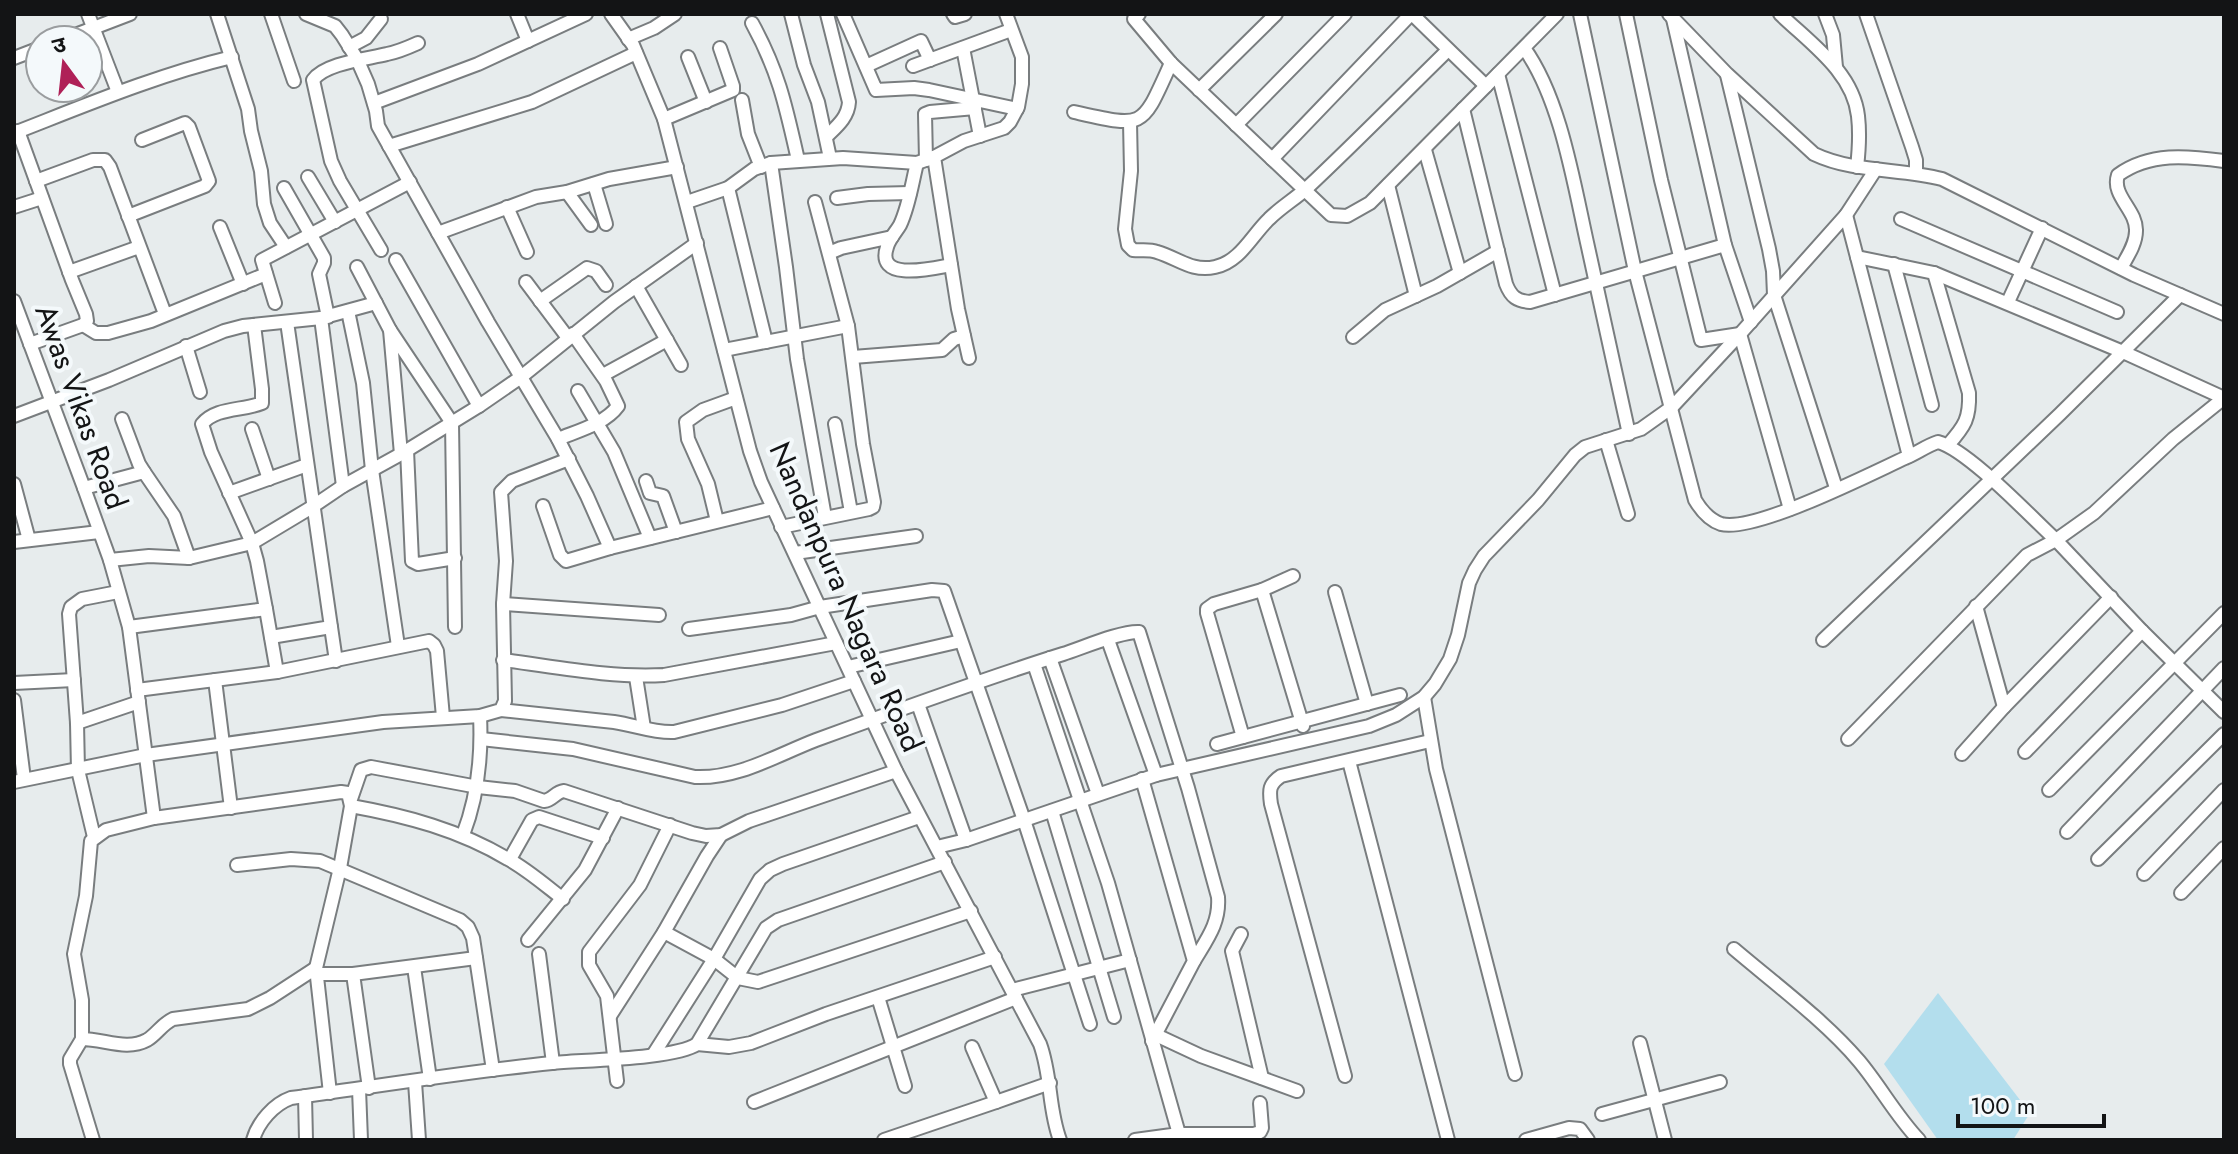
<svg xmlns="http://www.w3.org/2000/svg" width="2238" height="1154" font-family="Jost,'Noto Sans Devanagari',sans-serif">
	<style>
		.green { fill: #b3deed }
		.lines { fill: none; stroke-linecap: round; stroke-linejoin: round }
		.minor-casing { stroke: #797d7f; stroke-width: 16 }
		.minor { stroke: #fff; stroke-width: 12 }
		.labels { text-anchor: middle; stroke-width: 8; stroke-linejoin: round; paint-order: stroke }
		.street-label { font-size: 30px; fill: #131415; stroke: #f4f9fb }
	</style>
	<rect width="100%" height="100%" fill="#e7eced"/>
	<polygon class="green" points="1938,993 2030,1113 2013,1140 1938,1140 1884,1064"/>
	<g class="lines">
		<g class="minor-casing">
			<g id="minor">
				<polyline points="88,14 118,92"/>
				<polyline points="217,14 248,109 251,131 261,171 264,204 270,223 286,247"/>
				<polyline points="271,14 294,81"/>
				<polyline points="306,14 335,26 342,35 357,59 368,84 376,111 378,126 488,322 558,439 587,496 610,548"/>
				<polyline points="517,14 528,41"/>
				<path d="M 611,14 L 633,45 L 664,119 L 750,451 L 761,482 L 896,771 L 1040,1044 C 1052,1077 1048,1108 1060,1140"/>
				<polyline points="791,14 804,65 818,102 830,158"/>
				<polyline points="843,14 876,90 914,88 929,90 1017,109"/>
				<polyline points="953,14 955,17 965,14"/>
				<polyline points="1139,14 1134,19 1171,63 1331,215 1347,216 1370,203 1486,86"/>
				<polyline points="1412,14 1486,86 1557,14"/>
				<path d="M 1580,14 L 1635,271 L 1695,500 C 1701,510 1709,520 1721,524 C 1754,533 1870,474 1905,458 C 1917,453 1926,446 1938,442 C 1968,450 2031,517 2056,540 L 2027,555 L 1848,739"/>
				<polyline points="1626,14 1661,180 1701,340 1740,334 1790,509"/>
				<path d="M 1669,14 L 1727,74 L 1814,154 C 1854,173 1900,168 1942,179 L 2134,275 L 2224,314"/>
				<path d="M 1780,14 C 1810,43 1853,72 1858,116 C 1860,133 1859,150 1857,167"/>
				<polyline points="1825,14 1833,35 1836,67"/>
				<polyline points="1866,14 1912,147 1916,160 1916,172"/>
				<polyline points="1673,19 1725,245 1751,322"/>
				<path d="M 752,23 C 779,72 786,107 798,160"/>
				<polyline points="628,39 654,28 675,14"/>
				<polyline points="62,40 130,14"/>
				<polyline points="349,47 366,38 381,19"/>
				<polyline points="963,48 980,136"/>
				<path d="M 1524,48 C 1561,99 1574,185 1588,247 C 1601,309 1615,371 1629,434"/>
				<polyline points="688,57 706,102"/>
				<polyline points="14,58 40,48"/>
				<polyline points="866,66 921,41 930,60"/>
				<polyline points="913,66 1011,30"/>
				<polyline points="1498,74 1555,295"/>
				<polyline points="1727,75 1769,249 1773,271 1774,295 1836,488"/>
				<polyline points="1199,90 1276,14"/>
				<polyline points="742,100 748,134 761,167"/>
				<polyline points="374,103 478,64 586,14"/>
				<path d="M 1463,109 L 1506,284 C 1511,297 1517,301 1530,302 L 1725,245"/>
				<path d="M 1074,112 C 1146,128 1141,129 1171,63"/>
				<polyline points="664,119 733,90 733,86 720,48"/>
				<path d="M 1130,122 L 1131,171 L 1125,229 L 1128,245 L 1133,250 C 1141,251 1149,249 1157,252 C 1178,258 1191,272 1215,267 C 1240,262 1252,235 1269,219 C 1281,207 1295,199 1307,188 C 1355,143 1401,96 1448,50"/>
				<polyline points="1236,125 1345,14"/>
				<polyline points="18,131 72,280 86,314 87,321 83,325 30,344"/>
				<path d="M 14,133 C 86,105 157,75 232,57"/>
				<path d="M 826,137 C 836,127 848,118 849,102 L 827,14"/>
				<polyline points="389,146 532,102 636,53"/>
				<polyline points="1425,150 1460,273"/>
				<polyline points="1272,159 1411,14"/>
				<polyline points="926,160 925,114 930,112 975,108"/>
				<polyline points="771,163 786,267 797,359 825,517"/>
				<path d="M 917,163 C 912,183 909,206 900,225 C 896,232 889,239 887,247 C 875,283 934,268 951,265"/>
				<polyline points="308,177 335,222"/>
				<polyline points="36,181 93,160 105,160 110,167 165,314"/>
				<polyline points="594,184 606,224"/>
				<polyline points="1388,185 1416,296"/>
				<polyline points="284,188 324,258 324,263 319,274 328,317"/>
				<polyline points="728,188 766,342"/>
				<polyline points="567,192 591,225"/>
				<polyline points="837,198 868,194 910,193"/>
				<polyline points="687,202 728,188 754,169 771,163 843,158 917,163 934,157"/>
				<polyline points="14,207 42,198"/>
				<polyline points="507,207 527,252"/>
				<polyline points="1846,215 1909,456"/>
				<polyline points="128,216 205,186 209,181 189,127 185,123 142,140"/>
				<polyline points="1901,219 2117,312"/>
				<polyline points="220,227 243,284"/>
				<polyline points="438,233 536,197 567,192 609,179 677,167"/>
				<path d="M 381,250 L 340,181 L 331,161 L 313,80 C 325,63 367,59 387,54 C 398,52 407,48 418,43"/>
				<polyline points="829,253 841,248 892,237"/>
				<polyline points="1857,257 1934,273 2123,352 2224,398"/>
				<polyline points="396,260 479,406"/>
				<polyline points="1894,264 1932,405"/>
				<polyline points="357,267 390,330 401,454"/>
				<path d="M 2121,268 C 2127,257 2136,244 2136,231 C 2137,210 2111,196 2118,175 C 2150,152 2187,156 2224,161"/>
				<polyline points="69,272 139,247"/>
				<path d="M 1934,273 L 1969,393 C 1970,418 1965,426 1948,445"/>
				<polyline points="526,282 568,338"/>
				<polyline points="636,286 681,365"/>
				<polyline points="14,301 84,488 110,560 129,627 154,818"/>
				<polyline points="540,301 587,268 596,271 606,285"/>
				<polyline points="2008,302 2042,228"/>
				<polyline points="275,303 262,260 410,182"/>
				<polyline points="348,311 363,383 372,470 398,646"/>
				<polyline points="321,318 343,486"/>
				<polyline points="83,325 96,333 108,333 151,321 266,274"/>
				<polyline points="390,330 452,423 455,627"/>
				<polyline points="1353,337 1385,310 1437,286 1498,251"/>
				<polyline points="186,346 200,392"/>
				<polyline points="724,350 848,326"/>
				<polyline points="853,357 942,350 954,339 964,336"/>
				<polyline points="969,358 958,309 934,157 964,141 1004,128 1010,122 1018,107 1022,84 1022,57 1006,14"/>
				<polyline points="603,375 667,340"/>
				<polyline points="578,391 614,452 650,538"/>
				<polyline points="2224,398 2173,439 2094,513 2056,540 2142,631 2224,712"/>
				<polyline points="14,416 109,380 224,331 243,326 321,318 376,303"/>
				<polyline points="122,419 139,464 144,472"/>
				<polyline points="835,424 851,512"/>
				<polyline points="252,429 269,479"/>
				<path d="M 558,439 C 577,431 605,424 618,406 L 606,381 L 573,334"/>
				<polyline points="1606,440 1628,514"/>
				<polyline points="407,450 412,561 418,564 455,558"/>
				<polyline points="646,481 650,493 663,496 676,532"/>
				<polyline points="14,484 29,540"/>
				<polyline points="84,488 144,472 174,516 189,558"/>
				<polyline points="229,493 307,465"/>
				<polyline points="543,506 560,555 566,561 610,548 773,508"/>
				<polyline points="717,521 708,484 688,439 686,422 703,410 736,398"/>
				<polyline points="781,527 869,509 873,507 874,502 863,444 848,326 815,202"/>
				<polyline points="14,542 99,532"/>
				<polyline points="795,553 916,536"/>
				<polyline points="110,560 149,556 189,558 252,543 312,507 343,486 401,454 479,406 521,377 614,302 697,243"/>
				<polyline points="1262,590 1303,726"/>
				<polyline points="1335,592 1367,704"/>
				<polyline points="503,604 659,615"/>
				<polyline points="1976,606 2004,707"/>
				<polyline points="266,609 277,672"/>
				<path d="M 129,627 L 266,609 L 257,561 L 252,543 L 211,452 L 202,424 C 216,407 242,411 262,403 L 262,389 L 254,325"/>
				<polyline points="331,627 336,661"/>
				<polyline points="689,629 791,615 820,607 932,590 944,591 1024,820 1090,1024"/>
				<polyline points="271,637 331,627 287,322"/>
				<polyline points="1108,640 1156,775"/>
				<polyline points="1823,640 2060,414 2180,295"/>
				<polyline points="1050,658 1098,794"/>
				<path d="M 503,660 C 557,667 610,678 664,675 L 836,643"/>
				<polyline points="1034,664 1108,883 1179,1134 1135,1140"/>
				<polyline points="848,667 961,641"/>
				<polyline points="636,677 644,728"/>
				<polyline points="215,680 231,808"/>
				<polyline points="14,683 74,680"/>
				<polyline points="137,690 277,672 429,641 434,645 437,651 443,717"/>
				<polyline points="1424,697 1436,769 1515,1074"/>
				<polyline points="14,700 24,779"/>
				<polyline points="918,704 966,840"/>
				<path d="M 501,710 L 614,722 C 635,725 653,733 674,732 L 782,705 L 854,681"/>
				<polyline points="77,723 139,702"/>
				<polyline points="1243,737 1207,613 1207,609 1214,604 1262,590 1293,576"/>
				<path d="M 481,739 L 573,749 L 695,777 C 738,779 777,755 816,740 C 898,710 980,680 1063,654 C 1082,648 1121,631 1139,632 L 1188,788 L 1218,897 C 1220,923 1207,939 1194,961"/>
				<polyline points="1217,744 1400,695"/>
				<polyline points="2025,752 2142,631"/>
				<polyline points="1962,754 2004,707 2111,597"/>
				<polyline points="1349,761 1448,1140"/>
				<polyline points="1142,779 1194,961 1152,1041"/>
				<polyline points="14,782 146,755 383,722 480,716 501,710 505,701 503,604 506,561 501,492 512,481 569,459"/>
				<polyline points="2049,790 2224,613"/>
				<path d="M 351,799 L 361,770 L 371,767 L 478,787 L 515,791 L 544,801 C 553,800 555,792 564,791 L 692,833 L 706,836 L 721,835 L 749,821 L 896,771"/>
				<path d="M 351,806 C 407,816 459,830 508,859 C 528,870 545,885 563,899"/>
				<polyline points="1052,811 1114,1017"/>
				<polyline points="2067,832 2224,668"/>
				<path d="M 463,835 C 478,796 482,757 480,716"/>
				<polyline points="94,837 78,770 77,723 69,614 71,607 82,599 118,592"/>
				<polyline points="937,847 966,840 1156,775 1369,726 1396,715 1424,697 1435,684 1450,659 1458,635 1469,583 1475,570 1484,556 1538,500 1575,455 1585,447 1641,429 1672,407 1740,334 1846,215 1876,169"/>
				<polyline points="510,859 532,820 539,817 603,838"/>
				<polyline points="2098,859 2224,734"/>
				<polyline points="237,865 291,859 320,861 460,920 468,927 473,938 493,1070"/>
				<polyline points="2144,874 2224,790"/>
				<polyline points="2181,893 2224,848"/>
				<polyline points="664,932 714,959 738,978 758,982 971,911"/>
				<polyline points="1241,934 1232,951 1262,1078"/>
				<polyline points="528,940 585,870 618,808"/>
				<path d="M 1734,949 C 1774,983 1825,1021 1859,1061 C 1880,1086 1896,1116 1919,1140"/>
				<polyline points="539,954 553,1063"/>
				<polyline points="414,967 430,1079"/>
				<polyline points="316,974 353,974 476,958"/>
				<polyline points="353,974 369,1088"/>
				<polyline points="1012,990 1130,960"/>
				<polyline points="878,997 905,1086"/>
				<polyline points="610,1016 664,932 707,856 721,835"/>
				<polyline points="1156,1035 1201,1056 1297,1091"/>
				<polyline points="82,1039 82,1000 74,954 86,896 91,841 106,830 154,818 341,792 348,793 351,806 340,868 316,968 330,1093"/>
				<polyline points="1640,1043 1665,1140"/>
				<polyline points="697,1044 729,1047 751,1043 826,1014 995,957"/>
				<polyline points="653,1055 714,959 760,879 770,870 783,864 919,817"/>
				<path d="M 1345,1076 L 1271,804 C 1269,790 1269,784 1281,776 L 1430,741"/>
				<polyline points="617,1081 607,996 589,965 589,952 640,885 670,825"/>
				<polyline points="415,1082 419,1140"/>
				<polyline points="359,1089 361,1140"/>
				<polyline points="305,1096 306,1140"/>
				<polyline points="754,1102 1016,998"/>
				<polyline points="996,1102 1050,1083"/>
				<polyline points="1602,1114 1720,1082"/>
				<polyline points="1179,1134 1254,1134 1260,1132 1262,1128 1260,1103"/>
				<path d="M 93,1140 L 70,1064 L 70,1059 L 82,1039 C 104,1039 127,1051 147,1040 C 157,1034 162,1024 173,1019 L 248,1009 L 270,998 L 316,968"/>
				<path d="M 253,1140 C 258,1122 274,1104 291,1098 C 378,1086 465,1072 552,1063 C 583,1060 676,1059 697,1044 L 766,928 L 778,920 L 945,862"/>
				<polyline points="884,1140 996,1102 972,1047"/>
				<polyline points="1526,1140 1569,1128 1580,1129 1588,1140"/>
			</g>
		</g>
		<use href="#minor" class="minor"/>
	</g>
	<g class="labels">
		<g class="street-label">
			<text transform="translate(81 407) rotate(70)" y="10">Awas Vikas Road</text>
			<text transform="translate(846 597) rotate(66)" y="10">Nandanpura Nagara Road</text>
		</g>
	</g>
	<rect width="2238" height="1154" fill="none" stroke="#131415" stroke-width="32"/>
	<g transform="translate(64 64) rotate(345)"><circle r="38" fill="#f4f9fb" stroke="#9a9d9f" stroke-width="2"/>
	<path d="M0-6L14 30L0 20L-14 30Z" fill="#af2057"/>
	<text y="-12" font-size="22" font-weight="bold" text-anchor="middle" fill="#131415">उ</text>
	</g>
	<path d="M1958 1114v12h146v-12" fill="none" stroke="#131415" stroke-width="4"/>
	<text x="1970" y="1114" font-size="24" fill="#131415" stroke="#f4f9fb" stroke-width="6" paint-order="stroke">100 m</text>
</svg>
